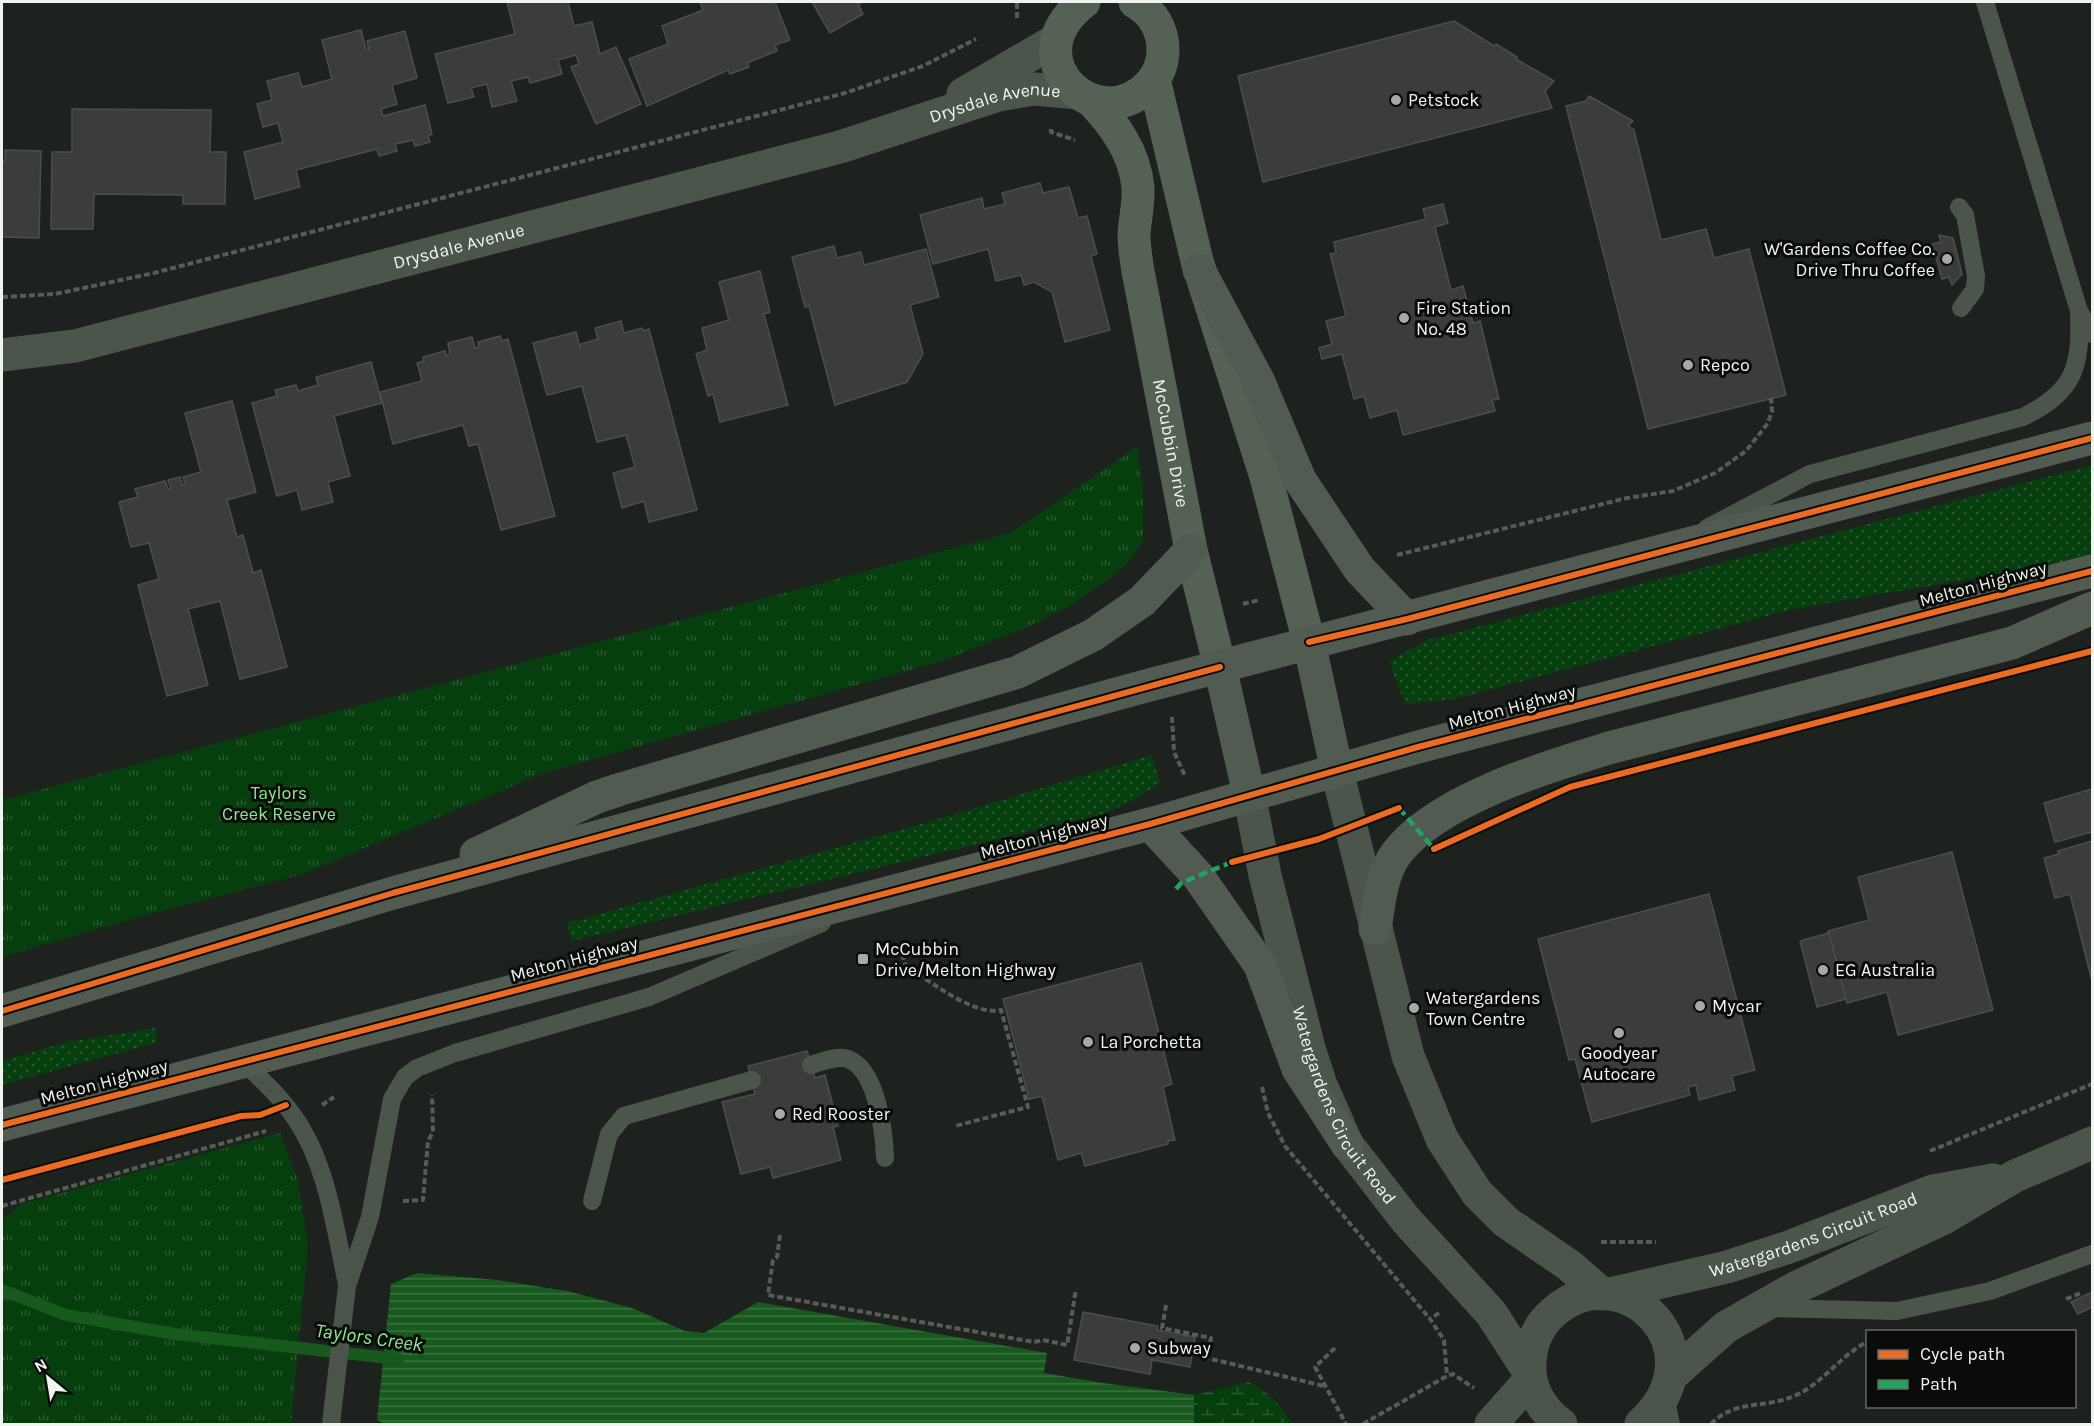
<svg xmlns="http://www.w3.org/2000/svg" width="2094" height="1426" font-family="Karla,sans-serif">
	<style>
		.grass { fill: url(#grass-dots) }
		.wetland { fill: url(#wetland-marsh) }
		.park { fill: url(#park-tufts) }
		.water { fill: url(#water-rules) }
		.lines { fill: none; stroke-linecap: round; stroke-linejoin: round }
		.stream { stroke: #185a1e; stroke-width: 12 }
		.building { fill: #3a3d3a; stroke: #4b4f4b; stroke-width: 1.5 }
		.path { stroke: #565d56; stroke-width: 4; stroke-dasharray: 6 3; stroke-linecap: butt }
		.lane { stroke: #4c554c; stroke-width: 18 }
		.street { stroke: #4c554c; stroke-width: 33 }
		.secondary { stroke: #556155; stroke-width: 33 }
		.highway { stroke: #515b51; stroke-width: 33 }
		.quiet { stroke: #20a55d; stroke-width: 4.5; stroke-dasharray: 9 4.5; stroke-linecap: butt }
		.cycleway-casing { stroke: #090c09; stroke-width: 10 }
		.cycleway { stroke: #ed6a23; stroke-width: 6 }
		.poi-dot { fill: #a6aaa6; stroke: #090c09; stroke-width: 2 }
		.labels { text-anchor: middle; stroke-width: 6; stroke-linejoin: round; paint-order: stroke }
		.poi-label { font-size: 18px; fill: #eff4ef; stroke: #090c09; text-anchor: start }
		.street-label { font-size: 18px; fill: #eff4ef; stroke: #090c09 }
		.park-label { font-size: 18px; fill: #8fea90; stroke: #090c09 }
		.water-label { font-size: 20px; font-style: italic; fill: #8ee98f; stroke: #090c09 }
	</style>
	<defs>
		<pattern id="grass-dots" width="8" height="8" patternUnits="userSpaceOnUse" patternTransform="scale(1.5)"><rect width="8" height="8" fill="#073e0e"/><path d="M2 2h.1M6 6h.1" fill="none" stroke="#2b5a31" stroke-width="1.8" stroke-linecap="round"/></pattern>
		<pattern id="wetland-marsh" width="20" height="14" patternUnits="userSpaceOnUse" patternTransform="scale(1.5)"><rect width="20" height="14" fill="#073e0e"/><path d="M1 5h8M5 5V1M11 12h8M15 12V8" fill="none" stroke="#2b5a31"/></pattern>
		<pattern id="park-tufts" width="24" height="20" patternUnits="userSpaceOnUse" patternTransform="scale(1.5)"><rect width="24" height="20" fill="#073e0e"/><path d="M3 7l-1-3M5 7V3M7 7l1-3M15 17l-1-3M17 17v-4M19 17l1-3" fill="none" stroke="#2b5a31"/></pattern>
		<pattern id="water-rules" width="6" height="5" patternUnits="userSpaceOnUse" patternTransform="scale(1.5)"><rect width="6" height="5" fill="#185a1e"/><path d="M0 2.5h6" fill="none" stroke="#3a723f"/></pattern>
	</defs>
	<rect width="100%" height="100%" fill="#1e221e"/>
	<g class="grass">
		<polygon points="2092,465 2092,554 2046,566 1793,609 1454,699 1405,704 1389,661 1428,640"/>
		<polygon points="1152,755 1160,783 1134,800 1103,814 571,941 567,923 925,823"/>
		<polygon points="155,1028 158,1042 2,1085 2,1061 67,1042"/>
	</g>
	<path class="wetland" d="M 1248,1382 C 1269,1392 1280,1404 1292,1424 L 1194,1424 L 1194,1395 Z"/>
	<g class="park">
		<polygon points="1137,447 1143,488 1143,541 1127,564 1109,579 1070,606 1030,626 942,661 544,773 303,874 132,919 2,957 2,800 1010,533"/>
		<polygon points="280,1133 298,1181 308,1245 291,1424 2,1424 2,1220 21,1204"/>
	</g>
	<polygon class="water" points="417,1273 497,1280 567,1291 632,1308 685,1331 704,1333 758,1302 1047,1353 1044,1373 1103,1383 1194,1395 1194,1424 385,1424 377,1420 391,1284"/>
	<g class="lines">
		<polyline class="stream" points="2,1290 66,1315 175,1334 398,1359"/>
	</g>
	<g class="building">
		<polygon points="507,2 568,2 574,26 592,22 600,54 616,47 641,104 596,124 571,67 579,64 576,55 558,60 562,74 530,83 528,77 511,81 517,101 492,107 487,84 471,88 474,97 448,103 435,54 515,34"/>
		<polygon points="700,2 775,2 790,40 775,45 777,51 747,63 749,67 730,74 728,70 647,106 629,59 668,44 662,26 703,10"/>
		<polygon points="812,2 863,2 858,4 863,14 830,33"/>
		<polygon points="1454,21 1494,46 1496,44 1517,57 1516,59 1554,81 1545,91 1552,108 1263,182 1238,76"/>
		<polygon points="361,30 366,50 369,50 367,41 405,31 417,78 392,85 397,104 381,109 383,116 425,105 432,134 428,136 430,142 415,146 413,140 395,144 397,151 379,156 377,149 296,170 300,187 255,199 244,152 283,142 278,123 263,127 257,104 272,100 267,81 298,73 302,87 332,79 322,40"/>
		<polygon points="1589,96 1633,121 1628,126 1634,130 1661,240 1706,229 1714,258 1749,249 1786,395 1648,429 1566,106 1586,101"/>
		<polygon points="72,109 211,110 210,152 226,152 225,204 183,204 183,195 94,194 93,229 51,229 52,152 72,152"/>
		<polygon points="5,150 41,151 39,238 2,237 2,161 5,161"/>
		<polygon points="1040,183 1043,193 1069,187 1078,218 1087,216 1097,254 1091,256 1110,330 1065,342 1052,292 1034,282 1024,285 1021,275 996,281 988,249 933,264 920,215 982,198 984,209 1005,204 1002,193"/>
		<polygon points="1443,204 1448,223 1435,227 1451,290 1463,286 1473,323 1480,321 1499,399 1492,400 1495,411 1403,435 1397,410 1370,418 1364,396 1354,399 1342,354 1322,359 1319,348 1332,344 1326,321 1346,316 1330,254 1336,253 1334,242 1426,219 1423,209"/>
		<polygon points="1939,235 1953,238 1962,274 1952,285 1949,277 1942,279 1932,244 1941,242"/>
		<polygon points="834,246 837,258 861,252 864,265 926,249 939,297 910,305 923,354 907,382 835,405 809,306 805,307 792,257"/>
		<polygon points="760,271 770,312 764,314 788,405 720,422 713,394 708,396 696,354 707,350 702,328 729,320 719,282"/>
		<polygon points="621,321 624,333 642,328 644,331 649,329 697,510 649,522 644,501 622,508 613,473 635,467 626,435 597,442 582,386 547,395 533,343 576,332 580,348 581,344 598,339 595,328"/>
		<polygon points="500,336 502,341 508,339 555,516 501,530 478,444 469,446 463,425 393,444 380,392 422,381 417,363 424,361 423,357 445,351 446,356 450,354 448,343 472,337 475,348 479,347 478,342"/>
		<polygon points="371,362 382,403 334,416 350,476 328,482 333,502 302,510 297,490 277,496 252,403 277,396 275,390 296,385 298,391 318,385 316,377"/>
		<polygon points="232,401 256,492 227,500 237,537 243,535 253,573 261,570 287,667 240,679 220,601 188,609 208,685 167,696 138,585 159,579 149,543 131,547 119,502 138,497 135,489 165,481 168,489 171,489 168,480 180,477 182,485 185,484 183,477 201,472 185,413"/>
		<polygon points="2092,789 2092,832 2055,842 2044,803"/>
		<polygon points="2092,841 2092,981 2070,894 2055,898 2044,858 2059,854 2058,851"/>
		<polygon points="1952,852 1993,1010 1898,1035 1887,992 1847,1003 1828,931 1869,920 1858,877"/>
		<polygon points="1709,894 1755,1070 1732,1076 1735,1090 1699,1100 1696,1085 1688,1087 1690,1095 1592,1122 1575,1059 1569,1060 1538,939"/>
		<polygon points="1829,933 1846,999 1817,1007 1800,941"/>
		<polygon points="1141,963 1172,1084 1163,1087 1175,1140 1168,1141 1168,1144 1085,1166 1081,1153 1058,1160 1042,1096 1029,1099 1003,999"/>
		<polygon points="807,1051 815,1078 825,1075 838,1126 833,1127 841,1160 773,1178 770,1167 741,1174 722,1102 755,1094 748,1066"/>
		<polygon points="2092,1292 2092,1307 2078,1314 2071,1302"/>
		<polygon points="1083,1312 1158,1326 1157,1330 1195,1337 1190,1367 1152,1360 1150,1374 1074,1360"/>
	</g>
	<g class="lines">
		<g class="path">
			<polyline points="1017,18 1017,2"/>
			<polyline points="1051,129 1051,132 1075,140"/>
			<polyline points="2,297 55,294 154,273 845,93 923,66 976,39"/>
			<polyline points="1397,555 1627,498 1673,491 1715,473 1746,451 1768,423 1772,411 1771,398"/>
			<polyline points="1243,604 1259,600"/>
			<polyline points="1172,717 1174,752 1185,776"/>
			<path d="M 902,954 L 905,964 L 913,971 C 936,985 975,1016 1001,1010 L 1028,1107 L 955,1126"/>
			<polyline points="1262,1087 1268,1113 1285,1146 1430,1319"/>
			<polyline points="322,1105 334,1097"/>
			<polyline points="1930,1151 2092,1084"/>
			<polyline points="403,1201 423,1200 428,1141 433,1132 432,1095"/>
			<polyline points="2,1206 266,1131"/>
			<polyline points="780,1235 777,1257 773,1260 768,1295 1034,1342 1043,1340 1067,1345 1076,1289"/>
			<polyline points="1601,1242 1656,1242"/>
			<polyline points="2066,1299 2081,1293"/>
			<polyline points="1166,1305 1162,1328 1211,1338 1207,1358 1324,1386"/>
			<polyline points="1439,1313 1430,1319 1444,1340 1447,1376"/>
			<polyline points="1335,1348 1315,1367 1346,1424"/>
			<polyline points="1363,1424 1447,1376 1453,1374 1474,1388"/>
			<path d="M 1711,1424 C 1735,1399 1765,1409 1794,1396 C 1821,1385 1839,1357 1865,1343"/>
		</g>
		<g class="lane">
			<polyline points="1985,2 2079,311 2092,334"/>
			<polyline points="1959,207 1965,215 1976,276 1975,289 1961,308"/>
			<path d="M 1707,528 L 1810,474 L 2023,417 C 2076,391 2081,366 2079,311"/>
			<path d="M 242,1061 C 261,1079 280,1096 295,1118 C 328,1166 335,1229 347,1284"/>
			<path d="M 811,1065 C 821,1062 837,1055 848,1059 C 877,1070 884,1131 885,1158"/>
			<polyline points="592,1201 609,1134 624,1116 752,1080"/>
			<polyline points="1767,1308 1897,1311 1990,1291 2092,1254"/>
			<polyline points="1665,1397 1671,1424"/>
			<polyline points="331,1424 347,1286 370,1217 392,1099 405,1077 417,1068 455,1053 649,997 822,923"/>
		</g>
		<g class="street">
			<polyline points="963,94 1056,40"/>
			<path id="s1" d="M 2,355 L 75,346 L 840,147 L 998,95 L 1034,89 L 1079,93"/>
			<polyline points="1337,771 1408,1056 1442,1139 1477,1193 1506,1222 1570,1266 1602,1294"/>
			<path id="s2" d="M 1249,794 L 1265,875 L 1309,1048 L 1321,1085 L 1347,1144 L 1406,1220 L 1491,1313 L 1529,1372"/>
			<path id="s3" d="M 1610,1294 L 1727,1267 L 1789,1247 L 1933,1191 L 1993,1180"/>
			<polyline points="1671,1376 1726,1327 1795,1288 1944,1218 2015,1176 2092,1143"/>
			<polyline points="1491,1424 1530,1380"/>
			<path d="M 1561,1424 C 1541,1410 1528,1387 1530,1362 C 1531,1341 1540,1323 1556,1310 C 1624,1254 1722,1350 1641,1424"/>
		</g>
		<g class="secondary">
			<path d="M 1084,2 C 1010,59 1098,140 1150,84 C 1158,75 1163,63 1163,50 C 1163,30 1153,12 1135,2"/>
			<polyline points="1154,79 1197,261 1266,477 1309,642"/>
			<path id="s4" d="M 1090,99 C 1114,124 1135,152 1138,188 C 1139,202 1135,219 1134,234 C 1134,246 1136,259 1138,271 L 1191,550 L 1220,667"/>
		</g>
		<g class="highway">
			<polyline points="1199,270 1258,380 1300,480 1360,570 1407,619"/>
			<polyline points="1309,642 1337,771"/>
			<polyline points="1220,667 1249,794"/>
			<polyline points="1150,824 1198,876 1260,965 1298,1069 1347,1144"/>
			<polyline points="476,854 597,797 621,789 1018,672 1093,635 1142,601 1191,550"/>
			<path d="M 1375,929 C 1379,905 1381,874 1396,854 C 1436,800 1546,767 1609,748 L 2012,643 L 2092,608"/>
			<polyline points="2,1011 393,893 1142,687 2092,438"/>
			<polyline points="2,1125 1150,824 1418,747 2092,571"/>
		</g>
		<g class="quiet">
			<polyline points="1399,808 1434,849"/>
			<polyline points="1176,889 1181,883 1232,862"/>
		</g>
		<g class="cycleway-casing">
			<g id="cycleway">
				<polyline points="1309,642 1407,619 2092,438"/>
				<polyline points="1434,849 1570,787 2092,651"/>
				<polyline points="1232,862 1319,839 1399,808"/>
				<polyline points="2,1011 393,893 1220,667"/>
				<polyline points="2,1125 1150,824 1418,747 2092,571"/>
				<polyline points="2,1180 241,1116 260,1115 286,1105"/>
			</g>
		</g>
		<use href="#cycleway" class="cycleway"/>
	</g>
	<g class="poi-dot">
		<circle cx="1396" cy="100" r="6"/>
		<circle cx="1947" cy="259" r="6"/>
		<circle cx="1404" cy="318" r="6"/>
		<circle cx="1688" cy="365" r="6"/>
		<rect x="857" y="953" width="12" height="12" rx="3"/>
		<circle cx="1823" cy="970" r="6"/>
		<circle cx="1700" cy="1006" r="6"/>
		<circle cx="1414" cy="1008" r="6"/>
		<circle cx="1619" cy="1033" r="6"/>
		<circle cx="1088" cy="1042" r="6"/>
		<circle cx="780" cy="1114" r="6"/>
		<circle cx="1135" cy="1348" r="6"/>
	</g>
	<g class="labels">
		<g class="poi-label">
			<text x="1408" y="106">Petstock</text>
			<text x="1935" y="255" text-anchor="end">W'Gardens Coffee Co.<tspan x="1935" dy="21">Drive Thru Coffee</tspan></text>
			<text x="1416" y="314">Fire Station<tspan x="1416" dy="21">No. 48</tspan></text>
			<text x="1700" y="371">Repco</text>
			<text x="875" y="955">McCubbin<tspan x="875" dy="21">Drive/Melton Highway</tspan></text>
			<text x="1835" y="976">EG Australia</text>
			<text x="1426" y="1004">Watergardens<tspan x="1426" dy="21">Town Centre</tspan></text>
			<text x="1712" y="1012">Mycar</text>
			<text x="1100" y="1048">La Porchetta</text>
			<text x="1619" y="1059" text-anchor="middle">Goodyear<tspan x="1619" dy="21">Autocare</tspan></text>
			<text x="792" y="1120">Red Rooster</text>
			<text x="1147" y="1354">Subway</text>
		</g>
		<g class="street-label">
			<text dy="6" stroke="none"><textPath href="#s1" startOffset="1026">Drysdale Avenue</textPath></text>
			<text dy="6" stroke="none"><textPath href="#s1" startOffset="470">Drysdale Avenue</textPath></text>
			<text dy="6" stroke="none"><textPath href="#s4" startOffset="362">McCubbin Drive</textPath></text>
			<text transform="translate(1983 584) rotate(-15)" y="6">Melton Highway</text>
			<text transform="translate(1512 707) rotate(-15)" y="6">Melton Highway</text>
			<text transform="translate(1044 836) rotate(-15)" y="6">Melton Highway</text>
			<text transform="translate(574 959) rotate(-15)" y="6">Melton Highway</text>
			<text transform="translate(104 1082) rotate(-15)" y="6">Melton Highway</text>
			<text dy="6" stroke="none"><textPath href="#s2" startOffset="328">Watergardens Circuit Road</textPath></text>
			<text dy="6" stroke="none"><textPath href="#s3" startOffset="212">Watergardens Circuit Road</textPath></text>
		</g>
		<g class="park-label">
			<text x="279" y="799">Taylors<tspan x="279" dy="21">Creek Reserve</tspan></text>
		</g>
		<g class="water-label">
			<text transform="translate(369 1337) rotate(8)" y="7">Taylors Creek</text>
		</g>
	</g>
	<rect width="2094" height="1426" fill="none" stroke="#eff4ef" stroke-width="6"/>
	<rect x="1866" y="1330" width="210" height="78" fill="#090c09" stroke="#656965" stroke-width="1.5"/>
	<rect x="1878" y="1350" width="30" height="9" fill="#ed6a23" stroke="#656965" stroke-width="1.5"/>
	<text x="1920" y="1360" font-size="18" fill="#eff4ef">Cycle path</text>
	<rect x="1878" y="1380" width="30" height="9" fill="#20a55d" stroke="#656965" stroke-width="1.5"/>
	<text x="1920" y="1390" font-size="18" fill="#eff4ef">Path</text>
	<g transform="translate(48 1378) rotate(330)" stroke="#090c09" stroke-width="4.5" paint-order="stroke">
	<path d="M0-4.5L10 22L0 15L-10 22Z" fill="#eff4ef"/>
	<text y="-9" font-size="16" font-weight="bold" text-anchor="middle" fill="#eff4ef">N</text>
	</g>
</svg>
